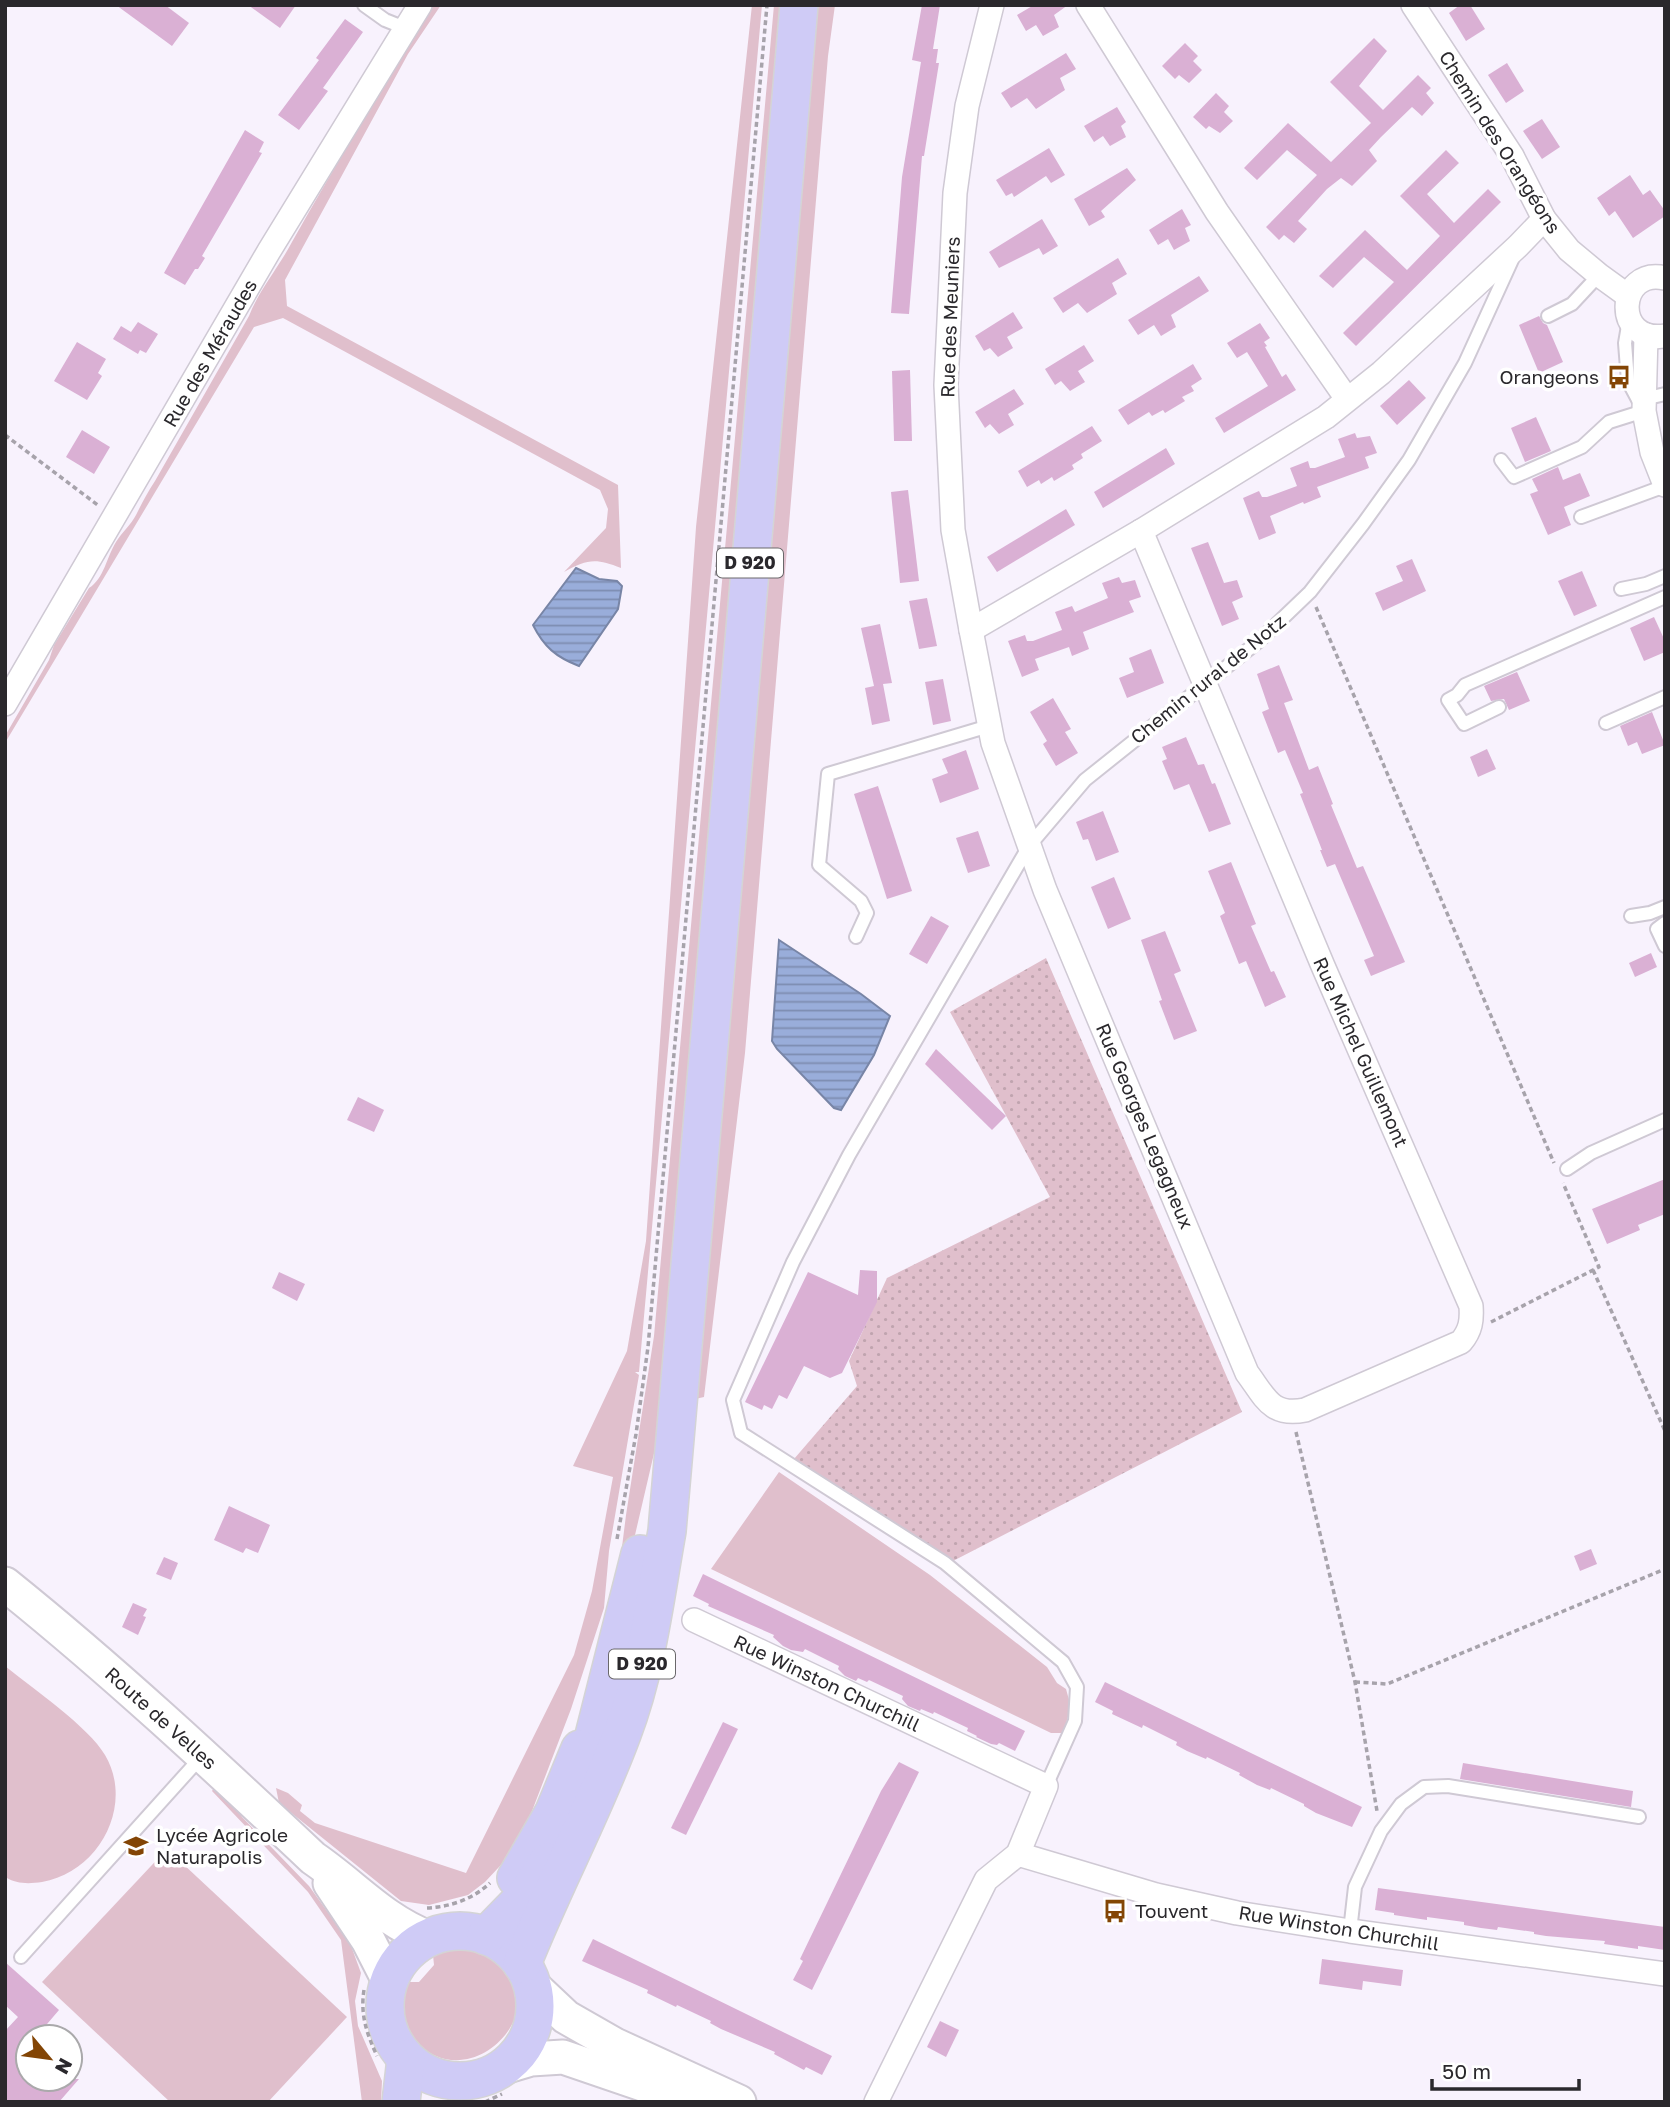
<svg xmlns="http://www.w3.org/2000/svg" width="1670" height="2107" font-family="'Golos Text',sans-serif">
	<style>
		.green { fill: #e0bfcc }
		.garden { fill: url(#garden-dots) }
		.water { fill: url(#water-rules); stroke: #7885a6; stroke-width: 2 }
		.building { fill: #dab0d4 }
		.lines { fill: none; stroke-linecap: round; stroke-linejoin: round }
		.service-casing { stroke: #cfc9d4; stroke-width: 16 }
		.minor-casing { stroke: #cfc9d4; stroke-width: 26 }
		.secondary-casing { stroke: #cfc9d4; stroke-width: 37 }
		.primary-casing { stroke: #d4d4d5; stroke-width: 40 }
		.path { stroke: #a7a3ab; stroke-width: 3.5; stroke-dasharray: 5 3.5; stroke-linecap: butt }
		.service { stroke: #fff; stroke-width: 12 }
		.minor { stroke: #fff; stroke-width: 23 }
		.secondary { stroke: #fff; stroke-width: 33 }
		.primary { stroke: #cfcbf6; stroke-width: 37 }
		.labels { text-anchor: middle; stroke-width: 7; stroke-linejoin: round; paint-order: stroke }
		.shield { fill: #fff; stroke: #6a686b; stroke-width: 2 }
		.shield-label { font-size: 18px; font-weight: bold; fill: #2a282c }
		.street-label { font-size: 19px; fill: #2a282c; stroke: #fff }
		.poi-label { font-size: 19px; fill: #2a282c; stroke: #fff; text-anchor: start }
	</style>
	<defs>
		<pattern id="garden-dots" width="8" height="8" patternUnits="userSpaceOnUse" patternTransform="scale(1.75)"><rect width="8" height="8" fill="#e0bfcc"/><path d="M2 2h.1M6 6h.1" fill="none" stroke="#c0a4af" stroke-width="1.8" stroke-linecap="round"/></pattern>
		<pattern id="water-rules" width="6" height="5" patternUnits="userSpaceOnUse" patternTransform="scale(1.75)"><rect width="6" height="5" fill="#99adda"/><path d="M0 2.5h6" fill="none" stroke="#7d8db1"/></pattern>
	</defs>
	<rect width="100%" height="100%" fill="#f8f2fd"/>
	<g class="green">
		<path d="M 433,5 L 441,5 L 408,54 L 285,280 L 287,306 L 618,485 L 621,568 C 596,558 587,559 564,572 L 606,528 L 608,509 L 600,490 L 283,318 L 254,327 L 5,743 L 5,736 L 49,660 L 54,645 L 89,588 C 104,579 107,556 116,542 C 122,532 131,525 136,515 C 142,503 147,493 155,481 L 249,316 C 259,290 279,267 292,242 C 337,162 385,83 433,5 Z"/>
		<polygon points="752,5 762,5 639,1372 635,1372 639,1375 609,1551 604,1608 571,1709 524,1832 512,1853 485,1882 468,1895 429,1905 401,1901 279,1803 276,1788 288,1793 302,1805 300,1811 315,1823 466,1873 574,1655 592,1591 613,1477 573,1466 627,1351 646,1241 696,527"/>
		<polygon points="774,5 784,5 659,1432 618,1608 618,1579 626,1515 654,1336"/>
		<polygon points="813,5 835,5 828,56 745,1053 704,1397 695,1399"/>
		<polygon points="779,1472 930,1575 1047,1667 1057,1683 1066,1689 1071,1707 1063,1733 1051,1733 711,1569"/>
		<path d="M 5,1666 C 32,1688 89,1727 105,1755 C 135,1806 98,1873 42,1882 C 28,1884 17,1884 5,1877 Z"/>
		<polygon points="215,1786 236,1805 242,1817 309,1886 350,1943 361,1973 355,2001 358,2026 382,2081 381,2102 362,2102 341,1940 308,1892 212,1791"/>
		<polygon points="167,1849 347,2017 268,2102 170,2102 42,1982"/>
		<path d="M 465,1948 C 581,1973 484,2107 416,2043 C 401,2026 400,2002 408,1982 L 419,1982 L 434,1965 L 433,1955 L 449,1949 Z"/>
	</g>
	<polygon class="garden" points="1046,958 1242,1412 953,1561 794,1459 857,1386 849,1361 887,1278 1050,1197 950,1012"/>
	<g class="water">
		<path d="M 576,568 L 599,579 L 617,581 L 622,586 L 618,609 L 579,666 C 556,657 544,647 533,625 Z"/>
		<polygon points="779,940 861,994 890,1016 874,1055 841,1110 834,1108 777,1049 772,1041"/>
	</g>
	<g class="building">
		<polygon points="116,5 165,5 189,23 172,46"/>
		<polygon points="248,5 296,5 280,28"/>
		<polygon points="922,5 940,5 933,49 938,49 936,63 939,63 924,156 922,156 909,314 891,313 902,177 921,62 912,60"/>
		<polygon points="1034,5 1068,5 1054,15 1059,27 1043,36 1036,25 1026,31 1017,15"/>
		<polygon points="1460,5 1470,5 1485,29 1466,41 1449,13"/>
		<polygon points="345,19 363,32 323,88 328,91 299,130 278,115 319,60 316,58"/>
		<polygon points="1374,38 1387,51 1359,86 1383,110 1418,75 1431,88 1426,93 1434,103 1422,116 1412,107 1381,137 1369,150 1377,161 1352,186 1341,178 1327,189 1298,221 1307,229 1294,243 1284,235 1279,240 1266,227 1317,175 1287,150 1257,180 1244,168 1288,123 1331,162 1371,123 1330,82"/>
		<polygon points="1185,43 1198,56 1193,61 1202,70 1189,83 1179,75 1175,79 1162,66"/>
		<polygon points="1066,53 1076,69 1060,78 1065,90 1036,109 1027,98 1011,108 1001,93"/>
		<polygon points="1507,63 1524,91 1506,103 1488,75"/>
		<polygon points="1216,93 1229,106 1224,112 1233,121 1220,133 1209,126 1206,129 1193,117"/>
		<polygon points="1117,107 1126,122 1121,126 1126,137 1110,146 1103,136 1094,142 1084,126"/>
		<polygon points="1542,119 1560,147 1542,159 1523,131"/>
		<polygon points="245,130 264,142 259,152 262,153 202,256 205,258 198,269 195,269 185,285 164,273"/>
		<polygon points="1049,148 1065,175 1051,183 1046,176 1014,197 1012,193 1006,196 996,180"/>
		<polygon points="1446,150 1459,163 1427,194 1454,223 1488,189 1501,202 1356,346 1343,333 1394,282 1364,257 1333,288 1319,276 1365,230 1407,270 1440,236 1400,196"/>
		<polygon points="1127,168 1136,180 1101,211 1105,217 1089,226 1074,199"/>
		<polygon points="1630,175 1643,195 1650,190 1665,211 1665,216 1633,238 1615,211 1609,216 1597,198"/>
		<polygon points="1182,209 1191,225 1185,228 1190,241 1174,250 1168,239 1158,245 1149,230"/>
		<polygon points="1042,219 1058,246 1043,255 1039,248 999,268 989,252"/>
		<polygon points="1118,258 1127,274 1112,283 1117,294 1087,313 1078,303 1063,313 1053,298"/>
		<polygon points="1199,276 1209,291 1171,315 1176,327 1161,336 1154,325 1138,335 1128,320"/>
		<polygon points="1013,312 1023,328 1007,337 1013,348 998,357 990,348 984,351 975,336"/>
		<polygon points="1539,316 1543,323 1547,325 1563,362 1539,373 1519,325"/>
		<polygon points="138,322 158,334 146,353 140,350 138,354 113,339 121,326 131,332"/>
		<polygon points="1260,323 1270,338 1264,342 1267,346 1265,347 1282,377 1286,374 1296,390 1224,433 1215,418 1268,386 1247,352 1237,358 1227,343"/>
		<polygon points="77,342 106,359 98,373 102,376 87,400 54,381"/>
		<polygon points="1084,345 1094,361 1078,371 1085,382 1070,391 1061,381 1055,385 1045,369"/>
		<polygon points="1193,364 1202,379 1191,386 1194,391 1182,397 1185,401 1165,413 1163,410 1152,416 1149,412 1128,425 1118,410"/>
		<polygon points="910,370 912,441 894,441 892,371"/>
		<polygon points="1409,380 1426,398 1397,425 1380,406"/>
		<polygon points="1014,389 1024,404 1008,414 1014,425 999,434 990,424 985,428 975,412"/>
		<polygon points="1536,417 1551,451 1525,462 1511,428"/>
		<polygon points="1092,426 1102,441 1081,454 1083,458 1072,465 1074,469 1054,481 1052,477 1041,484 1039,480 1027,487 1018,471"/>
		<polygon points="82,430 110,447 94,474 66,457"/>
		<polygon points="1355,433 1357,438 1370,436 1377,453 1365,457 1369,468 1317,487 1321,497 1304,504 1303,502 1270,516 1276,533 1259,540 1243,498 1259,491 1262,497 1267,497 1297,486 1290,468 1308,461 1310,468 1315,468 1345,457 1338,439"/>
		<polygon points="1166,448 1175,464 1103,508 1094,492"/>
		<polygon points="1558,467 1563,480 1580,473 1590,496 1564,507 1571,525 1548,535 1530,494 1538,491 1532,479"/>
		<polygon points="908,490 919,581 900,583 891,492"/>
		<polygon points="1066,509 1075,525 997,572 987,557"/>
		<polygon points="1208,542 1224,583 1237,580 1243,597 1232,602 1239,619 1222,626 1191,548"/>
		<polygon points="1412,559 1426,591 1383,611 1375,593 1403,581 1396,566"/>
		<polygon points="1582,571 1597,606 1574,616 1558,581"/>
		<polygon points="1119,577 1122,583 1135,580 1141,597 1129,601 1134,612 1083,632 1089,649 1072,656 1069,647 1035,659 1039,670 1022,677 1008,641 1025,635 1027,641 1033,641 1062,630 1055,612 1072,606 1075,612 1108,598 1102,583"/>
		<polygon points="927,598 937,646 919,649 909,601"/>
		<polygon points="1654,617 1665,641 1665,652 1644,661 1630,628"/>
		<polygon points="880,624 892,683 883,684 890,721 872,725 865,688 874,686 861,628"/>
		<polygon points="1151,649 1164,683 1127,698 1119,678 1134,672 1129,658"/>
		<polygon points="1279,665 1293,700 1284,703 1309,770 1318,766 1333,804 1331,805 1357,868 1363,866 1405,962 1371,976 1364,960 1374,956 1335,864 1327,867 1320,850 1322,850 1300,794 1303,793 1285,750 1278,753 1262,712 1269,709 1257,674"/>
		<polygon points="1517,672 1530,701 1509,710 1504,699 1491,701 1484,686"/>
		<polygon points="943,679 951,721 933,725 925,682"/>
		<polygon points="1053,698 1071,729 1065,732 1078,753 1056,766 1043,744 1047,741 1030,712"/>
		<polygon points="1652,712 1665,745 1642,754 1637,742 1628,746 1620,726"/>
		<polygon points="1186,737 1198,765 1204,764 1212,784 1215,783 1231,824 1209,832 1189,784 1174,790 1162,761 1167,759 1162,747"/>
		<polygon points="1487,749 1496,769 1478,777 1470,757"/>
		<polygon points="966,750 979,789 940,803 932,779 948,773 942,759"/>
		<polygon points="878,786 912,891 887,899 854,794"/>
		<polygon points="1103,811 1119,852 1096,861 1088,839 1083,840 1076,822"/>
		<polygon points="978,831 990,866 968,873 956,838"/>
		<polygon points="1231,862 1256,924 1251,926 1271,972 1274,971 1286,997 1265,1007 1246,961 1239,964 1220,916 1225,913 1208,871"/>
		<polygon points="1114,877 1131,919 1108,929 1091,887"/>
		<polygon points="931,916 949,926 927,964 909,954"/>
		<polygon points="1165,931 1181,971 1174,974 1197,1031 1174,1040 1159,1001 1162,1000 1141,940"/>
		<polygon points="1651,953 1657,967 1635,977 1629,963"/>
		<polygon points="936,1049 1006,1116 992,1130 925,1064"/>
		<polygon points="358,1097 384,1110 374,1132 347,1120"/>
		<polygon points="1665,1179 1665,1214 1638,1225 1640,1230 1607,1244 1592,1209"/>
		<polygon points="860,1270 877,1271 877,1302 842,1373 830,1378 804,1366 787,1399 779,1395 772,1409 764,1405 762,1410 745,1402 808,1272 858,1295"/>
		<polygon points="279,1272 305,1284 297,1301 272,1288"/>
		<polygon points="229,1506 270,1525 258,1553 246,1548 243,1553 214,1540"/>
		<polygon points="1591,1549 1597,1564 1580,1571 1574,1556"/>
		<polygon points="164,1557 178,1563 171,1580 156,1574"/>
		<polygon points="703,1574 1025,1731 1015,1751 999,1743 997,1745 991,1744 976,1737 977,1736 967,1731 968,1728 934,1712 933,1714 921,1709 920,1711 908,1706 902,1699 903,1696 869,1680 867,1682 858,1678 856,1681 845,1676 838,1669 839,1666 805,1649 803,1652 791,1650 783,1646 773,1637 774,1635 708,1606 709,1604 693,1596"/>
		<polygon points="133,1603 147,1609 143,1616 146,1617 138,1635 122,1627"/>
		<polygon points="1105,1682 1362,1807 1352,1827 1316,1813 1304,1806 1304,1804 1271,1788 1270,1790 1257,1785 1239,1775 1240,1773 1207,1757 1206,1759 1187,1751 1176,1745 1177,1742 1143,1725 1142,1728 1112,1714 1113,1711 1095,1702"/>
		<polygon points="723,1722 738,1729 686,1835 671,1828"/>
		<polygon points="899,1762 919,1772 812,1990 793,1980 803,1961 800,1959 881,1791"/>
		<polygon points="1463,1763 1633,1791 1631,1807 1460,1779"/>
		<polygon points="1378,1888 1665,1927 1665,1950 1638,1946 1638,1949 1604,1944 1605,1941 1546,1936 1534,1934 1534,1932 1498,1927 1497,1930 1481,1928 1464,1925 1464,1922 1427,1917 1427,1920 1394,1915 1394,1913 1375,1910"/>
		<polygon points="593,1939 832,2056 822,2075 806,2067 804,2070 774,2054 775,2052 721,2029 710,2023 711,2021 677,2005 676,2007 647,1993 648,1990 582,1961"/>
		<polygon points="1322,1959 1403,1970 1401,1986 1363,1981 1362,1990 1319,1984"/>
		<polygon points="5,1962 59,2010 36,2037 28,2037 28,2079 79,2079 59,2102 5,2102 5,2031 18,2017 5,2005"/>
		<polygon points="940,2021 959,2030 946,2057 927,2047"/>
	</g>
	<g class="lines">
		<g class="service-casing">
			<g id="service">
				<polyline points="364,5 385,20 405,28"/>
				<polyline points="1548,316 1572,304 1599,275"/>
				<polyline points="1644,399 1665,394"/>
				<polyline points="1501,460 1514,477 1582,447 1609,422 1644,411 1628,381 1625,343 1629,320"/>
				<polyline points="1581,517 1665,486"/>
				<polyline points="1621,589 1646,584 1665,576"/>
				<polyline points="1499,707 1464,724 1448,700 1457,695 1465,685 1665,597"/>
				<polyline points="1606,723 1665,697"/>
				<polyline points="1631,916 1650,913 1665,907"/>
				<polyline points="1665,923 1657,929 1665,946"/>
				<polyline points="856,937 867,913 861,901 819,865 828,774 989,726"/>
				<polyline points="1567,1169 1591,1153 1665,1120"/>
				<polyline points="1046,1786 1075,1721 1077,1687 1063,1662 945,1563 741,1433 733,1400 793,1262 849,1155 1029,846 1085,780 1259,641 1310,592 1363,524 1409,460 1465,363 1512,260"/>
				<polyline points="1350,1931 1355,1887 1381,1831 1401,1804 1424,1787 1448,1786 1639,1817"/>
				<polyline points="21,1957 203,1755"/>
			</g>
		</g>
		<g class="minor-casing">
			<g id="minor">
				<path d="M 992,5 L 967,106 L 955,193 L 946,385 L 953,530 L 971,630 L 993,743 L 1045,890 L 1247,1373 C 1265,1397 1271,1417 1305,1410 L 1461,1342 C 1471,1330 1472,1320 1471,1306 L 1323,966 L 1141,531"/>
				<polyline points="1088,5 1217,212 1347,399"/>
				<polyline points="1413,5 1512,156 1544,219 1569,250 1599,275 1628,296"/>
				<path d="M 1665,278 C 1617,267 1612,344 1665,336"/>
				<polyline points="1646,335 1644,411 1652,452 1665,485"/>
				<polyline points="971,630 1141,531 1326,417 1381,373 1518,246 1544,219"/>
				<polyline points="5,704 269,251 420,5"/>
				<polyline points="694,1620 1046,1786 1018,1854 986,1880 876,2102"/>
				<polyline points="1018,1854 1156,1895 1237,1913 1350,1931 1665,1974"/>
			</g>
		</g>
		<g class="secondary-casing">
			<g id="secondary">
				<path d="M 5,1584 C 112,1670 213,1764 313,1858 C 354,1886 382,1920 429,1938"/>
				<polyline points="330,1883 368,1940 389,1981"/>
				<polyline points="532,1985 566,2017 615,2045 739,2102"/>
				<polyline points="504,2067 531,2059 563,2057 692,2101"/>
			</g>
		</g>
		<g class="primary-casing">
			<g id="primary">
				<polyline points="583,1779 640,1554"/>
				<polyline points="516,1878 554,1812 580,1749"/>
				<circle cx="460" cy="2006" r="75"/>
				<polyline points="486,1936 527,1894 548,1862"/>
				<path d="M 522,1964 C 553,1886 593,1812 622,1734 C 647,1669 655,1598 667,1531 L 799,5"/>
				<polyline points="401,2102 406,2059"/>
			</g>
		</g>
		<g class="path">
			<polyline points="5,435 99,506"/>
			<polyline points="1316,607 1554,1163"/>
			<polyline points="1593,1270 1665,1431"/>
			<polyline points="1491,1322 1599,1267 1563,1183"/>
			<polyline points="1296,1432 1355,1682 1377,1811"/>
			<polyline points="617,1539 636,1434 648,1347 767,5"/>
			<polyline points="1355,1682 1387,1684 1665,1569"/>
			<path d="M 427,1908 C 450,1907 473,1899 490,1883"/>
			<path d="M 364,1990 C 360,2015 367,2034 377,2056"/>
			<polyline points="485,2102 502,2094"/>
		</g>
		<use href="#service" class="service"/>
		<use href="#minor" class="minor"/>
		<use href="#secondary" class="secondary"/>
		<use href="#primary" class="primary"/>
	</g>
	<defs>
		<g id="bus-bare" transform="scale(1.89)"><path d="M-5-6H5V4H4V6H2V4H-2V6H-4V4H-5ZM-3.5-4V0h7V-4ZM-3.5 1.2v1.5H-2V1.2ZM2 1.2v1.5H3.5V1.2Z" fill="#834505" stroke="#fff" stroke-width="2.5" paint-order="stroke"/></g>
		<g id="school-bare" transform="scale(1.89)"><path d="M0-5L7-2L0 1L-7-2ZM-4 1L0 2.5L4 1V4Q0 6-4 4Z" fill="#834505" stroke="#fff" stroke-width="2.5" paint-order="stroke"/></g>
	</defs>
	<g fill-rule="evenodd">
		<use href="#bus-bare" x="1619" y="377"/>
		<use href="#school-bare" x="136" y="1846"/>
		<use href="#bus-bare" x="1115" y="1911"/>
	</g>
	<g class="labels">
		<g class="shield">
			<rect x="717" y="548.5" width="66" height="29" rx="5"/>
			<rect x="609" y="1649.5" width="66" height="29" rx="5"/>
		</g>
		<g class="shield-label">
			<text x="750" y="569">D 920</text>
			<text x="642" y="1670">D 920</text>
		</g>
		<g class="street-label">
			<text transform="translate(1500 142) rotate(58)" y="7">Chemin des Orangéons</text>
			<text transform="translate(950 317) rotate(-88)" y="7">Rue des Meuniers</text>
			<text transform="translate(210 353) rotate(-60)" y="7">Rue des Méraudes</text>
			<text transform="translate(1208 679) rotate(-39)" y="7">Chemin rural de Notz</text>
			<text transform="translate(1361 1052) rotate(66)" y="7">Rue Michel Guillemont</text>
			<text transform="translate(1145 1126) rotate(67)" y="7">Rue Georges Legagneux</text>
			<text transform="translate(827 1683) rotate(25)" y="7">Rue Winston Churchill</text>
			<text transform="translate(161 1718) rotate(42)" y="7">Route de Velles</text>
			<text transform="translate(1339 1928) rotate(9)" y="7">Rue Winston Churchill</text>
		</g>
		<g class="poi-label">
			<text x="1599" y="384" text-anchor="end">Orangeons</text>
			<text x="156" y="1842">Lycée Agricole<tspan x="156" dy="22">Naturapolis</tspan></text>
			<text x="1135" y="1918">Touvent</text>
		</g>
	</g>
	<rect width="1670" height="2107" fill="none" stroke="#2a282c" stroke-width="14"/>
	<g transform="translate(49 2058) rotate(119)"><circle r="33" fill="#ffffff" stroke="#aaa9ab" stroke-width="2"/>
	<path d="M0-5L12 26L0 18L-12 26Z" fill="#834505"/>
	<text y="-10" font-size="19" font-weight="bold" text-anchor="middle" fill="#2a282c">N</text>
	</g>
	<path d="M1432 2079v10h147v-10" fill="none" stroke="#2a282c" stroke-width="3.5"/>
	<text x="1442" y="2079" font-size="21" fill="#2a282c" stroke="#ffffff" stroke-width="5" paint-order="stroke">50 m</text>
</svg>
